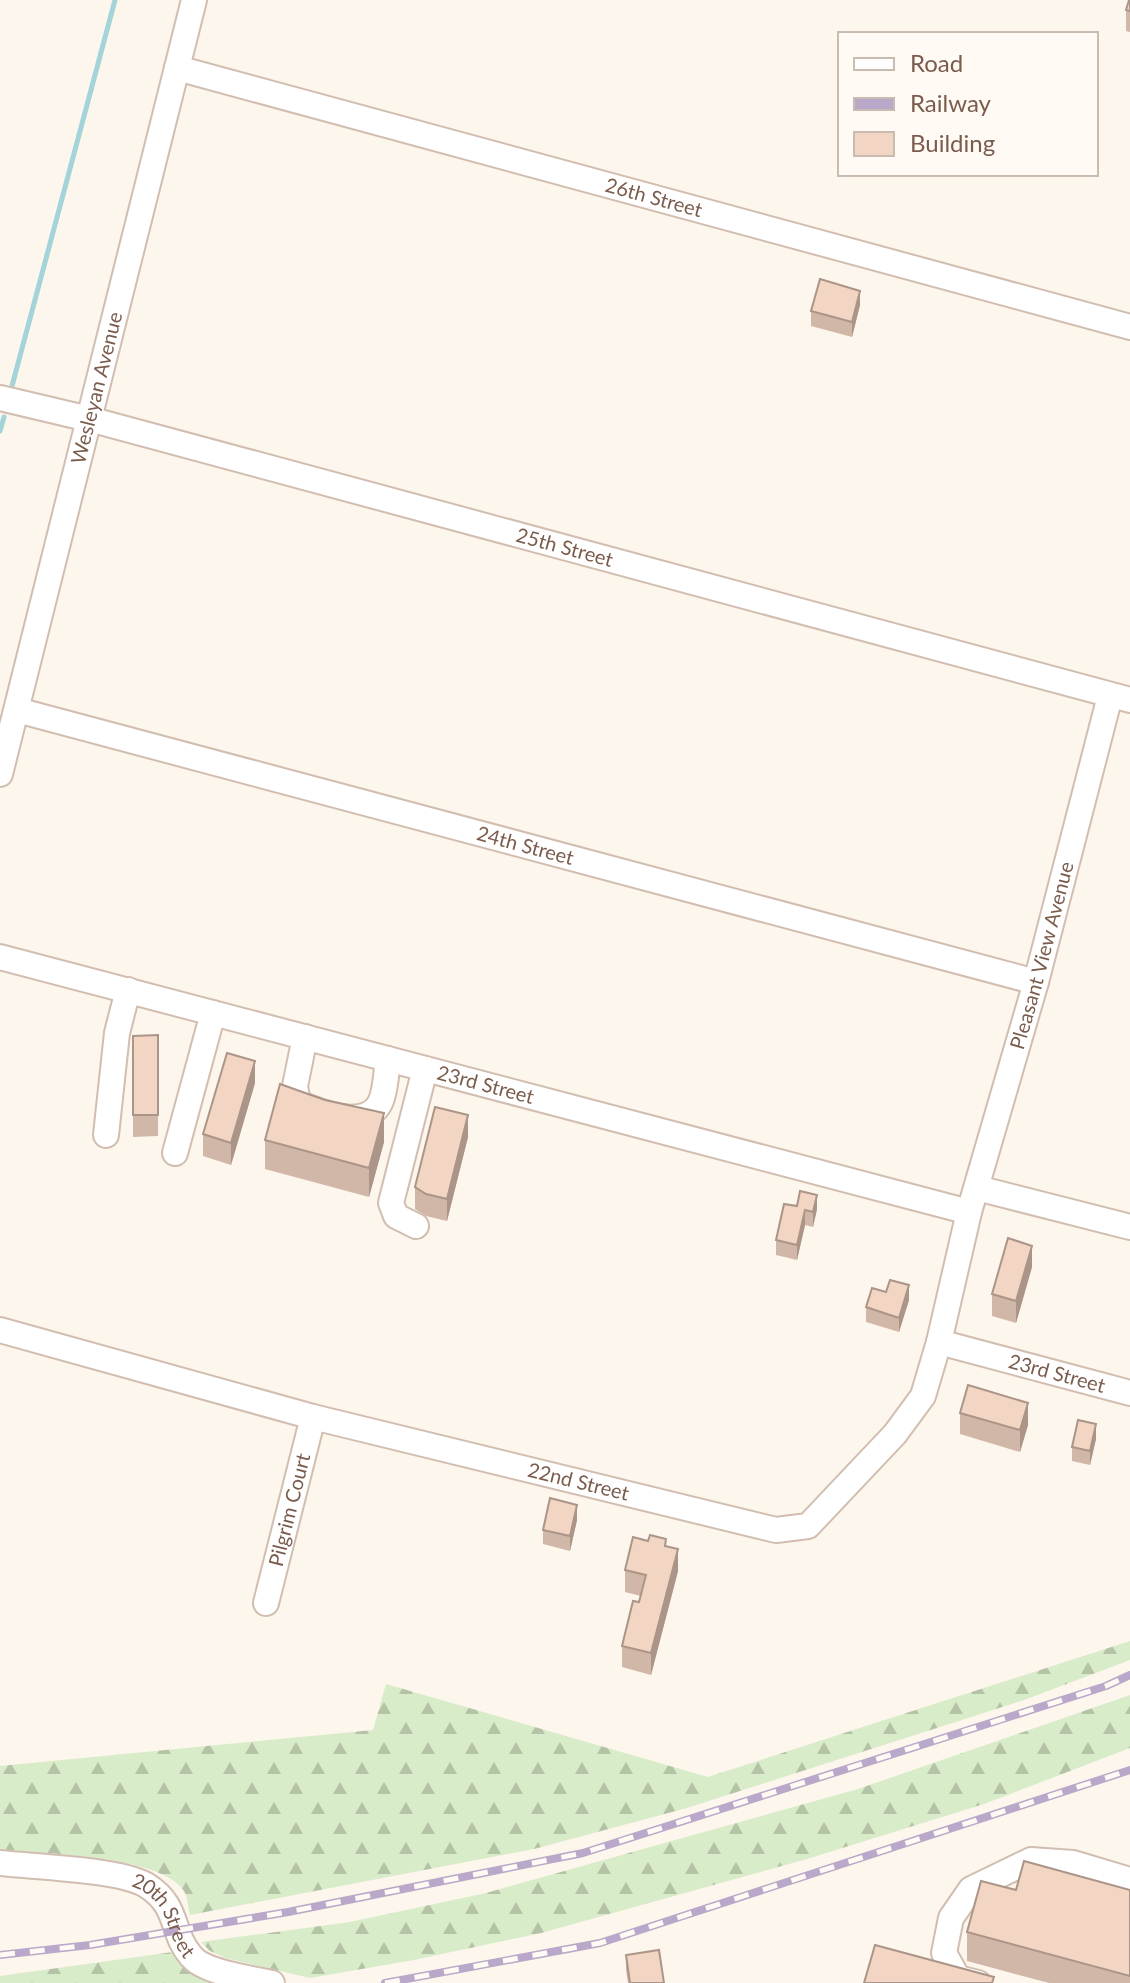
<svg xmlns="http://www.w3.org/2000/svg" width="1130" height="1983" font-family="Lato,sans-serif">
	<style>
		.forest { fill: url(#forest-firs) }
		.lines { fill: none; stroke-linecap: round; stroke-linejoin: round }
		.stream { stroke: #a5d3da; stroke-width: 5 }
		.minor-casing { stroke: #d1beb0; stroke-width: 28 }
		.minor { stroke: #fff; stroke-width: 24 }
		.rail-casing { stroke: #b9a8c9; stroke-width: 8 }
		.rail { stroke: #fffaf3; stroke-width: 5; stroke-dasharray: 15; stroke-linecap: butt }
		.wall { fill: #d1b7a8 }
		.shaded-wall { fill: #aa9588 }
		.building { fill: #f3d5c3; stroke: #aa9588; stroke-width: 2 }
		.labels { text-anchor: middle; stroke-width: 7; stroke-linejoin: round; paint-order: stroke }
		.street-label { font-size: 20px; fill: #7a5c4d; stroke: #fffaf3 }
	</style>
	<defs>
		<pattern id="forest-firs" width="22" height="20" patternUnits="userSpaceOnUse" patternTransform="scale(2)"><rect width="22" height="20" fill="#d8ecc9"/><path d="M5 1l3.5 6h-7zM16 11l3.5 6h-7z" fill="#b4c2a5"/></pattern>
	</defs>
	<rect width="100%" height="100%" fill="#fdf6ec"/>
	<g class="forest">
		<path d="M 1130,1641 L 1130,1660 L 1027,1699 L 687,1808 L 534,1849 L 190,1915 C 188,1908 188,1897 184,1891 C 161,1855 42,1854 0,1849 L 0,1766 L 373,1730 L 386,1684 L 708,1777 Z"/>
		<polygon points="1130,1695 1130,1748 984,1804 807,1859 541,1933 414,1960 310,1978 226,1958 210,1951 201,1942 350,1922 486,1893 858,1789"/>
		<polygon points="173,1952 208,1983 0,1983 0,1976"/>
	</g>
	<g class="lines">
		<g class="stream">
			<polyline points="12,386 115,0"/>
			<polyline points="0,431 4,417"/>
		</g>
		<g class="minor-casing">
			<g id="minor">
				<path id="s1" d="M 177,68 L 1130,327"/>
				<path id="s2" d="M 0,398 L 89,419 L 1130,700"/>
				<path id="s3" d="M 17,710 L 1036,982"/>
				<path id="s4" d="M 0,774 L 194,0"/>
				<path id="s5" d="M 0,957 L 969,1212"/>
				<path d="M 305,1037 L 295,1086 L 298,1103 C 320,1112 365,1131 380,1103 C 386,1091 386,1072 388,1059"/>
				<polyline points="106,1135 117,1033 128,990"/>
				<polyline points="175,1153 213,1013"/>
				<polyline points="977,1188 1130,1227"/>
				<polyline points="416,1226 396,1216 391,1203 425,1069"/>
				<path id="s6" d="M 0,1330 L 313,1417 L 776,1530 L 808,1526 L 895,1434 L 923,1396 L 939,1342 L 969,1212 L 1036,982 L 1110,696"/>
				<path id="s7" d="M 939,1342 L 1130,1393"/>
				<path id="s8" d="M 266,1603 L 313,1417"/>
				<path id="s9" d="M 0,1863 C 35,1867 118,1869 146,1885 C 180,1906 170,1932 191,1956 C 204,1973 251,1978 272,1983"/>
				<polyline points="978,1983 958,1978 944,1953 951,1918 971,1889 1031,1860 1073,1863 1130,1880"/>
			</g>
		</g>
		<use href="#minor" class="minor"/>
		<g class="rail-casing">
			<g id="rail">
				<polyline points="0,1955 90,1945 288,1912 583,1853 1106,1686 1130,1675"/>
				<polyline points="385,1983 600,1943 1130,1770"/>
			</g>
		</g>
		<use href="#rail" class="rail"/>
	</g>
	<g class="wall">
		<polygon points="1130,0 1130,32 1126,31 1126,10"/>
		<polygon points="860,305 852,337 811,326 811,311"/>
		<polygon points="158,1035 158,1136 133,1137 133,1036"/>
		<polygon points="255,1083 231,1165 203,1156 203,1134"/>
		<polygon points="468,1137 447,1221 426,1216 415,1209 415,1187"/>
		<polygon points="265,1140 384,1142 369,1197 265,1169"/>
		<polygon points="784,1204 817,1209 813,1227 805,1225 797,1260 776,1255 776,1240"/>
		<polygon points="1032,1267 1016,1323 992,1316 992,1294"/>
		<polygon points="909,1300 899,1332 866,1322 866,1307"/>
		<polygon points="960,1413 1028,1425 1020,1452 960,1434"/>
		<polygon points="1096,1439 1090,1465 1072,1461 1072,1447"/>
		<polygon points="577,1520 570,1551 543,1544 543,1530"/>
		<polygon points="666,1546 678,1571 651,1675 622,1667 622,1646 641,1596 625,1592 625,1570"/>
		<polygon points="1016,1890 1130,1890 1130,1983 1049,1983 967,1961 967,1932"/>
		<polygon points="626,1955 664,1983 628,1983 626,1970"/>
	</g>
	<g class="shaded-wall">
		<polygon points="860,291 860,305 852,337 852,322"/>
		<polygon points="255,1061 255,1083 231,1165 231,1143"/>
		<polygon points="384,1113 384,1142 369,1197 369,1168"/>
		<polygon points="468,1115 468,1137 447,1221 447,1199"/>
		<polygon points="817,1195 817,1209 813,1227 813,1212"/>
		<polygon points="805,1210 805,1225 797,1260 797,1245"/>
		<polygon points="1032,1246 1032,1267 1016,1323 1016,1301"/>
		<polygon points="909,1285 909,1300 899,1332 899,1318"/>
		<polygon points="1028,1403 1028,1425 1020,1452 1020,1430"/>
		<polygon points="1096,1424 1096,1439 1090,1465 1090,1451"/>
		<polygon points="577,1505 577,1520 570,1551 570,1536"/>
		<polygon points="678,1549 678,1571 651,1675 651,1653"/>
	</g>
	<g class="building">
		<polygon points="1129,0 1130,0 1130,11 1126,10"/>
		<polygon points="820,279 860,291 852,322 811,311"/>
		<polygon points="158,1035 158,1115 133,1115 133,1036"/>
		<polygon points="227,1053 255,1061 231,1143 203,1134"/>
		<polygon points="280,1084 325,1100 384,1113 369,1168 265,1140"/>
		<polygon points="435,1107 468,1115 447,1199 426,1194 415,1187"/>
		<polygon points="800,1191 817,1195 813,1212 805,1210 797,1245 776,1240 784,1204 797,1206"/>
		<polygon points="1008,1238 1032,1246 1016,1301 992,1294"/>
		<polygon points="890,1280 909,1285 899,1318 866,1307 872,1288 886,1292"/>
		<polygon points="968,1385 1028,1403 1020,1430 960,1413"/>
		<polygon points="1078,1420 1096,1424 1090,1451 1072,1447"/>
		<polygon points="550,1498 577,1505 570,1536 543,1530"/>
		<polygon points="650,1535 666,1539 665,1546 678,1549 651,1653 622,1646 633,1601 639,1602 646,1575 625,1570 633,1537 648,1541"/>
		<polygon points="1024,1861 1130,1890 1130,1976 967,1932 981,1881 1016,1890"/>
		<polygon points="875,1945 994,1977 992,1983 864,1983"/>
		<polygon points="659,1950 664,1983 630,1983 626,1955"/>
	</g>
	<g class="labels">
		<g class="street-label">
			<text dy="7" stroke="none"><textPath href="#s1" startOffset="494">26th Street</textPath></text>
			<text dy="7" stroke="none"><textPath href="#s4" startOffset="398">Wesleyan Avenue</textPath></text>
			<text dy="7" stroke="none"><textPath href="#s2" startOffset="584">25th Street</textPath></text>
			<text dy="7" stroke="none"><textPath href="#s3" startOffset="526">24th Street</textPath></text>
			<text dy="7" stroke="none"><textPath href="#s6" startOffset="1464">Pleasant View Avenue</textPath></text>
			<text dy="7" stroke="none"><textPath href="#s5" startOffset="502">23rd Street</textPath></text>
			<text dy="7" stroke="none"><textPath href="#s7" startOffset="122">23rd Street</textPath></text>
			<text dy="7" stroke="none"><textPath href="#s6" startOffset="598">22nd Street</textPath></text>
			<text dy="7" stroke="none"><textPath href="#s8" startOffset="96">Pilgrim Court</textPath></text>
			<text dy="7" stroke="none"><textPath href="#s9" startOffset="184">20th Street</textPath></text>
		</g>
	</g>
	<rect x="838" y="32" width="260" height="144" fill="#fffaf3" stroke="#cabbb1" stroke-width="2"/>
	<rect x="854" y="58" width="40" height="12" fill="#ffffff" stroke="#cabbb1" stroke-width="2"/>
	<text x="910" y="72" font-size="24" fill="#7a5c4d">Road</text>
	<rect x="854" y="98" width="40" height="12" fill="#b9a8c9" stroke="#cabbb1" stroke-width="2"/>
	<text x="910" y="112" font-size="24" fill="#7a5c4d">Railway</text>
	<rect x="854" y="132" width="40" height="24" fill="#f3d5c3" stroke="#cabbb1" stroke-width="2"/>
	<text x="910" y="152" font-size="24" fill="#7a5c4d">Building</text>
</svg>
